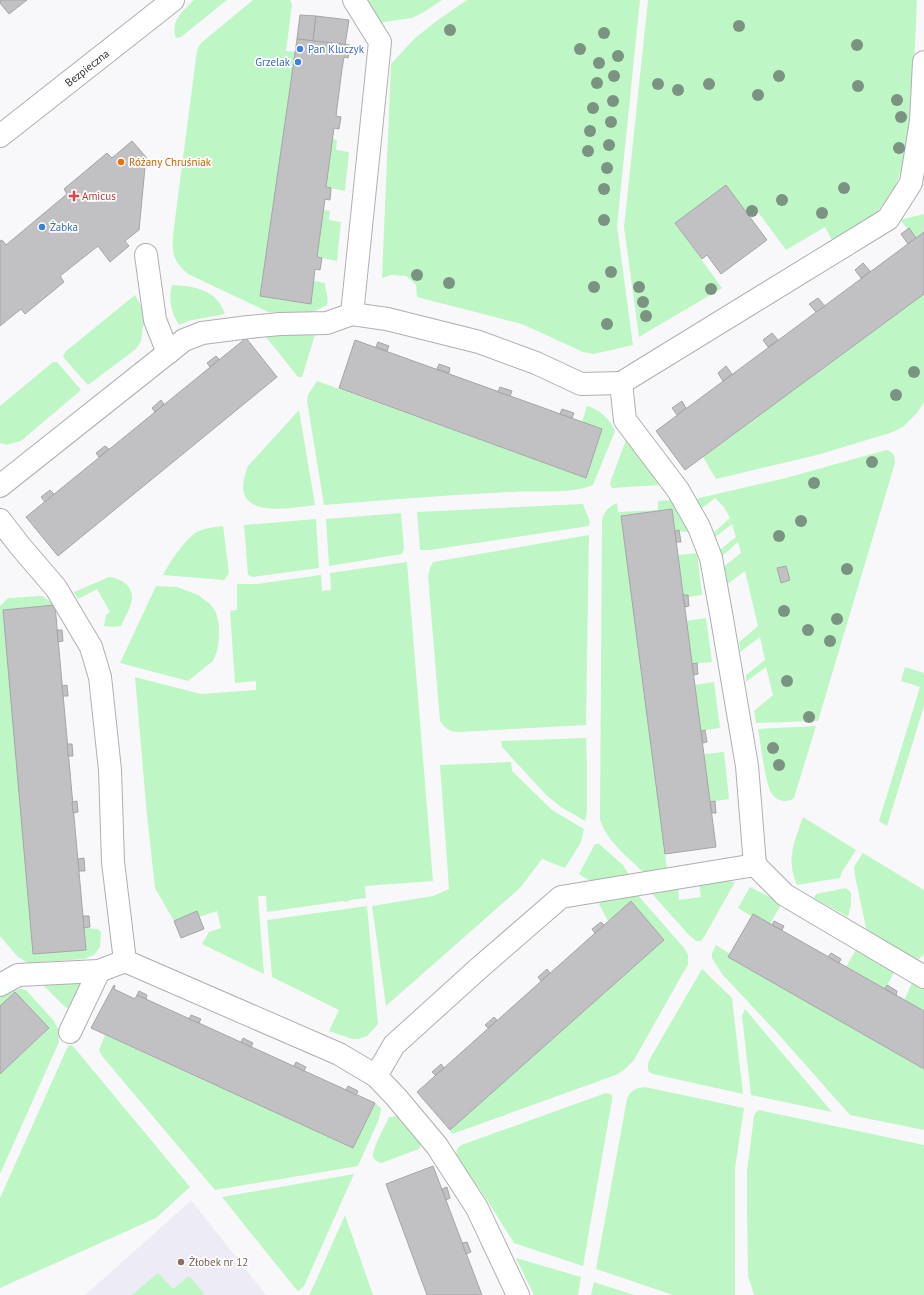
<svg xmlns="http://www.w3.org/2000/svg" width="924" height="1295" font-family="'PT Sans',sans-serif">
	<style>
		.built { fill: #edecf6 }
		.green { fill: #bff6c5 }
		.building { fill: #c1c0c3; stroke: #a5a5a8 }
		.lines { fill: none; stroke-linecap: round; stroke-linejoin: round }
		.street-casing { stroke: #afafb2; stroke-width: 24 }
		.secondary-casing { stroke: #afafb2; stroke-width: 24 }
		.street { stroke: #fff; stroke-width: 22 }
		.secondary { stroke: #fff; stroke-width: 22 }
		.tree { fill: #7a9481 }
		.shop-dot { fill: #3f7fe0; stroke: #fff; stroke-width: 1.5 }
		.food-dot { fill: #e8710a; stroke: #fff; stroke-width: 1.5 }
		.health-dot { fill: #e0444e; stroke: #fff; stroke-width: 1.5 }
		.education-dot { fill: #8d6e63; stroke: #fff; stroke-width: 1.5 }
		.labels { text-anchor: middle; stroke-width: 3.5; stroke-linejoin: round; paint-order: stroke }
		.shop-label { font-size: 11px; fill: #366cbe; stroke: #fff; text-anchor: start }
		.street-label { font-size: 11px; fill: #313132; stroke: #fff }
		.food-label { font-size: 11px; fill: #c56008; stroke: #fff; text-anchor: start }
		.health-label { font-size: 11px; fill: #be3a42; stroke: #fff; text-anchor: start }
		.education-label { font-size: 11px; fill: #785e54; stroke: #fff; text-anchor: start }
	</style>
	<rect width="100%" height="100%" fill="#f8f8fb"/>
	<polygon class="built" points="191,1200 266,1295 85,1295 165,1224"/>
	<g class="green">
		<path d="M 194,0 L 227,0 L 181,37 L 176,38 C 170,21 183,11 194,0 Z"/>
		<path d="M 253,0 L 290,0 L 292,5 L 286,51 L 295,52 L 260,295 L 310,304 L 314,281 L 325,283 C 325,290 329,298 327,305 L 315,311 L 303,313 L 268,312 L 188,274 C 173,261 172,254 173,235 L 197,50 L 201,43 Z"/>
		<polygon points="368,0 442,0 424,12 412,18 377,23 373,14"/>
		<polygon points="467,0 640,0 617,226 633,345 594,354 583,352 522,324 417,297 416,285 406,276 391,275 382,278 391,64 414,39 435,22"/>
		<polygon points="648,0 917,0 912,116 904,164 894,189 876,214 835,246 825,227 786,250 755,208 747,214 726,185 675,223 722,288 639,337 624,227"/>
		<polygon points="332,139 337,140 336,150 349,152 345,191 326,187"/>
		<polygon points="323,210 330,211 329,220 341,222 337,261 317,257"/>
		<polygon points="924,214 924,232 916,238 900,220"/>
		<path d="M 172,285 C 195,286 217,290 225,314 L 188,321 L 179,325 C 171,312 168,299 172,285 Z"/>
		<polygon points="924,294 924,402 917,413 903,427 890,433 817,455 716,479 703,457"/>
		<polygon points="135,295 142,308 144,320 141,341 136,349 88,385 63,357 65,352"/>
		<polygon points="265,333 315,335 302,377 298,377 266,337"/>
		<polygon points="53,362 57,362 81,390 21,441 7,445 0,443 0,406"/>
		<path d="M 317,381 L 586,478 L 602,429 L 582,422 L 587,406 C 599,409 611,420 615,431 L 593,485 C 568,495 539,490 512,492 C 449,495 387,500 324,505 L 307,401 L 308,395 Z"/>
		<path d="M 299,410 L 315,505 C 284,509 226,520 248,466 Z"/>
		<polygon points="626,440 661,485 612,488 610,484 611,480"/>
		<path d="M 886,450 C 894,452 895,456 895,463 L 818,721 L 756,723 L 754,711 L 773,695 L 766,667 L 746,682 L 746,675 L 765,660 L 760,637 L 740,652 L 739,642 L 758,626 L 745,571 L 725,586 L 722,568 L 741,553 L 738,542 L 719,559 L 717,552 L 736,537 L 732,524 L 714,538 L 712,534 L 730,518 L 724,507 L 715,498 L 700,510 L 695,499 L 786,478 Z"/>
		<path d="M 671,500 L 688,532 L 675,531 L 672,509 L 621,516 L 667,869 L 643,872 C 628,857 606,841 600,819 L 602,521 C 604,511 608,507 617,503 L 618,512 L 658,510 L 658,501 Z"/>
		<polygon points="583,504 590,522 589,526 430,550 420,550 417,512"/>
		<polygon points="401,513 404,548 402,554 329,566 326,519"/>
		<polygon points="316,519 319,568 259,576 253,577 248,575 244,525"/>
		<path d="M 223,526 L 229,573 L 224,580 L 163,575 C 170,562 186,537 199,531 C 206,528 215,527 223,526 Z"/>
		<path d="M 589,535 L 586,725 L 459,732 C 450,732 445,729 440,721 L 428,576 L 430,568 L 433,562 Z"/>
		<polygon points="697,553 702,595 688,597 687,595 683,595 678,555"/>
		<polygon points="407,562 433,881 365,886 366,898 350,900 346,902 343,901 267,912 266,896 258,896 264,974 202,944 209,932 221,928 217,911 199,917 196,911 174,921 155,888 147,815 135,677 201,694 256,690 256,681 235,683 230,611 237,610 237,584 257,584 321,575 322,591 331,590 330,573"/>
		<path d="M 109,577 C 121,578 133,586 132,599 C 131,608 124,618 121,626 L 113,627 L 104,626 L 106,615 L 110,612 L 97,589 L 78,599 L 74,592 Z"/>
		<polygon points="156,586 177,587 198,595 210,604 216,612 219,626 219,640 217,651 213,661 188,681 120,663"/>
		<polygon points="42,596 55,605 3,610 33,954 86,950 84,928 98,929 101,932 100,947 94,955 84,959 28,963 18,957 0,936 0,606 8,598"/>
		<polygon points="706,618 712,662 692,664 686,621"/>
		<polygon points="905,667 924,673 924,706 887,826 879,821 920,687 901,681"/>
		<polygon points="714,682 720,728 701,731 695,685"/>
		<path d="M 816,726 L 794,798 C 788,803 777,802 772,794 C 765,784 761,744 758,729 Z"/>
		<polygon points="586,738 587,767 587,812 585,821 561,807 546,795 502,747 501,741"/>
		<polygon points="724,752 729,799 710,802 704,754"/>
		<polygon points="511,762 512,771 552,810 584,829 581,842 565,868 542,859 520,888 386,1006 372,906 433,896 449,889 440,765"/>
		<path d="M 803,817 L 856,850 L 842,872 L 840,878 L 797,885 C 786,857 794,844 803,817 Z"/>
		<polygon points="595,844 599,844 623,865 629,875 590,881 579,874"/>
		<polygon points="863,853 924,890 924,954 917,961 885,943 866,928 855,876 854,867"/>
		<polygon points="720,880 735,882 704,937 701,941 696,941 688,934 653,895 652,890 678,887 679,900 701,897 699,884"/>
		<polygon points="750,887 782,903 770,924 753,914 751,916 738,908"/>
		<polygon points="846,888 851,893 851,904 848,917 814,898 816,894"/>
		<polygon points="636,893 684,948 688,955 688,965 683,973 634,1060 624,1070 616,1075 452,1134 450,1130 664,940 631,901 608,921 599,904 601,900"/>
		<polygon points="367,906 378,1024 367,1036 358,1039 352,1039 329,1031 339,1010 272,977 267,920"/>
		<polygon points="716,945 730,954 728,957 924,1069 924,1130 850,1115 779,1035 722,974 712,958 712,953"/>
		<polygon points="857,948 895,971 885,989 846,967"/>
		<path d="M 702,969 L 732,998 L 743,1094 L 653,1074 L 649,1072 C 646,1065 649,1061 652,1055 Z"/>
		<polygon points="82,980 85,985 71,1009 65,1007 44,986 46,981"/>
		<polygon points="913,981 924,987 924,1011 904,1000"/>
		<polygon points="21,989 26,990 54,1021 58,1029 59,1042 0,1174 0,1074 49,1029 15,992 0,1006 0,995 12,990"/>
		<polygon points="745,1009 832,1112 751,1095 742,1016"/>
		<polygon points="105,1035 353,1148 375,1103 381,1108 379,1119 358,1166 215,1190 102,1056 99,1050"/>
		<polygon points="72,1045 190,1187 156,1218 0,1288 0,1198 68,1046"/>
		<path d="M 645,1087 L 744,1108 L 735,1168 L 735,1295 L 673,1295 L 596,1269 L 627,1099 C 630,1090 637,1088 645,1087 Z"/>
		<polygon points="606,1093 610,1094 612,1096 612,1100 583,1266 514,1243 487,1200 456,1155 457,1149 461,1145"/>
		<polygon points="759,1110 924,1145 924,1295 754,1295 748,1276 747,1209 747,1171 754,1116 756,1112"/>
		<path d="M 397,1116 L 421,1142 L 421,1145 L 419,1149 L 381,1163 C 378,1162 374,1160 373,1157 C 371,1151 386,1124 389,1117 Z"/>
		<polygon points="354,1174 304,1286 298,1291 295,1288 222,1197"/>
		<polygon points="345,1215 373,1295 309,1295 314,1285"/>
		<polygon points="516,1258 581,1277 578,1295 534,1295"/>
		<polygon points="158,1273 173,1289 189,1276 204,1293 202,1295 132,1295"/>
		<polygon points="594,1282 634,1295 591,1295"/>
	</g>
	<g class="building">
		<polygon points="0,0 27,0 9,14 0,3"/>
		<polygon points="300,15 316,16 313,41 297,39"/>
		<polygon points="316,16 349,20 345,45 313,41"/>
		<polygon points="297,39 350,45 348,58 344,57 342,69 336,116 341,117 339,129 334,128 326,187 331,188 330,200 325,199 317,257 322,258 320,270 315,269 311,304 260,296"/>
		<polygon points="132,141 146,157 139,230 125,241 129,246 110,262 98,246 60,276 64,282 25,314 21,309 0,326 0,241 2,240 6,245 67,194 64,189 107,153 112,158"/>
		<polygon points="726,185 767,240 721,274 707,255 702,259 675,223"/>
		<polygon points="909,228 916,238 908,244 901,234"/>
		<polygon points="924,232 924,294 685,470 656,431"/>
		<polygon points="863,263 870,271 861,278 855,270"/>
		<polygon points="818,298 825,306 816,312 809,304"/>
		<polygon points="772,333 778,340 768,347 763,340"/>
		<polygon points="246,338 277,377 58,556 26,517"/>
		<polygon points="355,340 602,429 586,478 339,388"/>
		<polygon points="378,342 389,346 387,351 376,347"/>
		<polygon points="216,356 219,359 210,367 207,363"/>
		<polygon points="439,364 450,368 449,373 437,369"/>
		<polygon points="726,366 732,374 723,381 718,373"/>
		<polygon points="500,387 512,391 510,396 498,392"/>
		<polygon points="161,400 164,404 155,412 152,408"/>
		<polygon points="682,401 686,408 677,415 672,408"/>
		<polygon points="562,409 574,413 572,418 560,414"/>
		<polygon points="105,446 109,449 99,457 96,453"/>
		<polygon points="50,490 54,494 45,502 41,497"/>
		<polygon points="672,509 716,847 665,854 621,516"/>
		<polygon points="679,530 681,542 676,542 675,531"/>
		<polygon points="786,566 790,580 781,583 777,568"/>
		<polygon points="683,595 688,595 689,606 685,607"/>
		<polygon points="55,605 86,950 33,954 3,610"/>
		<polygon points="57,630 62,630 63,641 58,642"/>
		<polygon points="697,663 698,674 694,675 692,664"/>
		<polygon points="67,685 68,696 63,696 62,686"/>
		<polygon points="705,730 707,742 703,743 701,731"/>
		<polygon points="67,744 72,744 73,756 68,756"/>
		<polygon points="77,801 78,812 73,813 72,802"/>
		<polygon points="715,801 716,813 712,813 710,802"/>
		<polygon points="84,858 85,871 79,871 78,859"/>
		<polygon points="631,901 664,940 450,1130 417,1092"/>
		<polygon points="197,911 204,929 181,938 174,921"/>
		<polygon points="753,914 924,1011 924,1069 728,957"/>
		<polygon points="83,916 89,916 90,927 84,928"/>
		<polygon points="774,921 784,926 782,930 772,925"/>
		<polygon points="601,922 604,925 595,933 592,929"/>
		<polygon points="831,953 841,959 839,963 828,957"/>
		<polygon points="547,969 550,973 541,981 538,977"/>
		<polygon points="114,985 115,986 114,989 135,999 137,995 375,1103 353,1148 91,1028"/>
		<polygon points="887,985 897,991 896,995 885,989"/>
		<polygon points="139,991 147,995 146,999 137,995"/>
		<polygon points="15,992 49,1028 0,1074 0,1006"/>
		<polygon points="191,1015 201,1019 199,1023 189,1019"/>
		<polygon points="494,1017 497,1020 488,1028 485,1025"/>
		<polygon points="243,1038 253,1043 251,1047 241,1042"/>
		<polygon points="296,1062 306,1067 304,1071 294,1066"/>
		<polygon points="441,1064 444,1068 435,1075 432,1072"/>
		<polygon points="348,1086 358,1091 356,1095 346,1090"/>
		<polygon points="433,1166 482,1295 427,1295 386,1184"/>
		<polygon points="447,1187 450,1198 446,1200 442,1189"/>
		<polygon points="467,1242 471,1252 466,1254 462,1243"/>
	</g>
	<g class="lines">
		<g class="street-casing">
			<g id="street">
				<polyline points="146,255 155,320 168,353"/>
				<polyline points="352,314 387,319 479,342 536,363 581,384 621,383"/>
				<polyline points="0,486 184,340 202,333 249,327 280,324 327,323 352,314 380,42 354,0"/>
				<polyline points="0,520 20,546 56,588 91,647 100,677 110,770 113,862 125,961 339,1054 376,1076 396,1097 437,1146 477,1208 518,1295"/>
				<polyline points="755,865 747,766 721,613 711,558 699,527 678,490 625,420 621,383 888,219 911,183 921,121 924,62"/>
				<polyline points="0,985 18,975 99,971 125,961"/>
				<polyline points="70,1032 99,971"/>
				<polyline points="376,1076 394,1045 478,969 561,897 755,865 785,895 924,977"/>
			</g>
		</g>
		<g class="secondary-casing">
			<polyline id="secondary" points="0,136 173,0"/>
		</g>
		<use href="#street" class="street"/>
		<use href="#secondary" class="secondary"/>
	</g>
	<g class="tree">
		<circle cx="739" cy="26" r="6"/>
		<circle cx="450" cy="30" r="6"/>
		<circle cx="604" cy="33" r="6"/>
		<circle cx="857" cy="45" r="6"/>
		<circle cx="580" cy="49" r="6"/>
		<circle cx="618" cy="56" r="6"/>
		<circle cx="599" cy="63" r="6"/>
		<circle cx="614" cy="76" r="6"/>
		<circle cx="779" cy="76" r="6"/>
		<circle cx="597" cy="83" r="6"/>
		<circle cx="658" cy="84" r="6"/>
		<circle cx="709" cy="84" r="6"/>
		<circle cx="858" cy="86" r="6"/>
		<circle cx="678" cy="90" r="6"/>
		<circle cx="758" cy="95" r="6"/>
		<circle cx="897" cy="100" r="6"/>
		<circle cx="613" cy="101" r="6"/>
		<circle cx="593" cy="108" r="6"/>
		<circle cx="901" cy="117" r="6"/>
		<circle cx="611" cy="122" r="6"/>
		<circle cx="590" cy="131" r="6"/>
		<circle cx="609" cy="145" r="6"/>
		<circle cx="899" cy="148" r="6"/>
		<circle cx="588" cy="151" r="6"/>
		<circle cx="607" cy="168" r="6"/>
		<circle cx="844" cy="188" r="6"/>
		<circle cx="604" cy="189" r="6"/>
		<circle cx="782" cy="200" r="6"/>
		<circle cx="752" cy="211" r="6"/>
		<circle cx="822" cy="213" r="6"/>
		<circle cx="604" cy="220" r="6"/>
		<circle cx="611" cy="272" r="6"/>
		<circle cx="417" cy="275" r="6"/>
		<circle cx="449" cy="283" r="6"/>
		<circle cx="594" cy="287" r="6"/>
		<circle cx="639" cy="287" r="6"/>
		<circle cx="711" cy="289" r="6"/>
		<circle cx="643" cy="302" r="6"/>
		<circle cx="646" cy="316" r="6"/>
		<circle cx="607" cy="324" r="6"/>
		<circle cx="914" cy="372" r="6"/>
		<circle cx="896" cy="395" r="6"/>
		<circle cx="872" cy="462" r="6"/>
		<circle cx="814" cy="483" r="6"/>
		<circle cx="801" cy="521" r="6"/>
		<circle cx="779" cy="536" r="6"/>
		<circle cx="847" cy="569" r="6"/>
		<circle cx="784" cy="611" r="6"/>
		<circle cx="837" cy="619" r="6"/>
		<circle cx="808" cy="630" r="6"/>
		<circle cx="830" cy="641" r="6"/>
		<circle cx="787" cy="681" r="6"/>
		<circle cx="809" cy="717" r="6"/>
		<circle cx="773" cy="748" r="6"/>
		<circle cx="779" cy="765" r="6"/>
	</g>
	<g class="shop-dot">
		<circle cx="300" cy="49" r="4"/>
		<circle cx="298" cy="62" r="4"/>
		<circle cx="42" cy="227" r="4"/>
	</g>
	<circle class="food-dot" cx="121" cy="162" r="4"/>
	<path class="health-dot" d="M72 190h4v4h4v4h-4v4h-4v-4h-4v-4h4z"/>
	<circle class="education-dot" cx="181" cy="1262" r="4"/>
	<g class="labels">
		<g class="shop-label">
			<text x="308" y="53">Pan Kluczyk</text>
			<text x="290" y="66" text-anchor="end">Grzelak</text>
			<text x="50" y="231">Żabka</text>
		</g>
		<g class="street-label">
			<text transform="translate(87 68) rotate(-38)" y="4">Bezpieczna</text>
		</g>
		<g class="food-label">
			<text x="129" y="166">Różany Chruśniak</text>
		</g>
		<g class="health-label">
			<text x="82" y="200">Amicus</text>
		</g>
		<g class="education-label">
			<text x="189" y="1266">Żłobek nr 12</text>
		</g>
	</g>
</svg>
